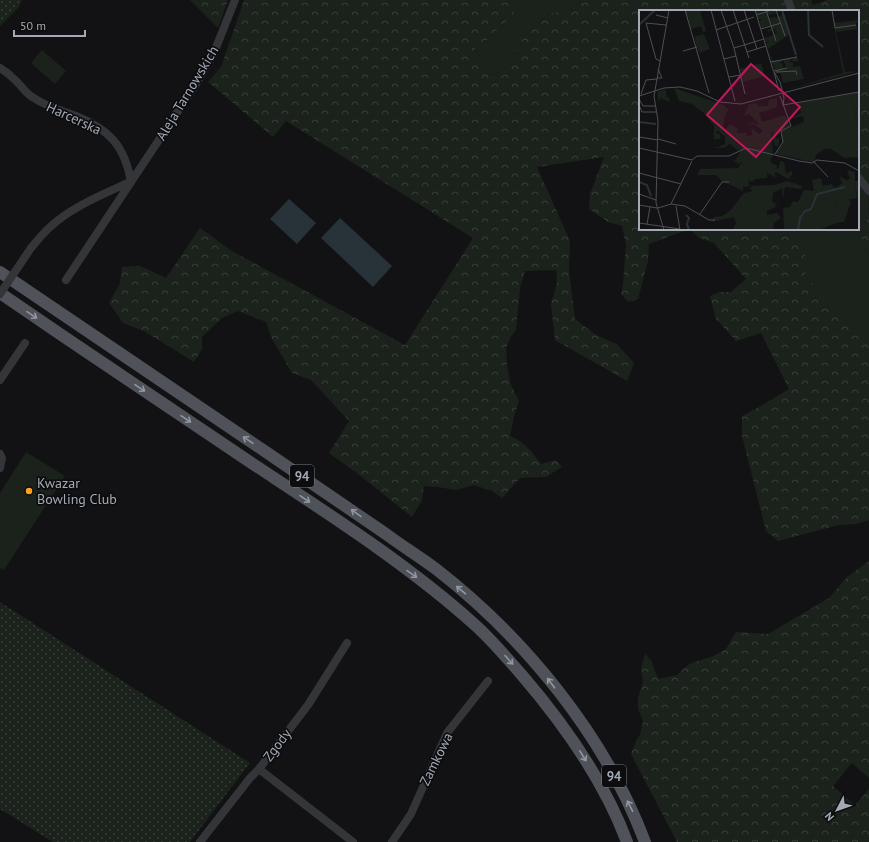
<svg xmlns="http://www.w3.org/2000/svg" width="869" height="842" font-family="'PT Sans',sans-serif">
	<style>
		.grass { fill: #1a221b }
		.forest { fill: url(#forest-crowns) }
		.park { fill: url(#park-dots) }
		.water { fill: #283239 }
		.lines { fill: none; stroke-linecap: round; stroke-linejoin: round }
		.minor { stroke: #333539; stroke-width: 8 }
		.primary { stroke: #4f5259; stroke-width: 12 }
		.minor-bridge { stroke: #333539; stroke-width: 8 }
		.oneway { stroke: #9298a3 }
		.poi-dot { fill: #fea120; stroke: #0d0d0f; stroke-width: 1.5 }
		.labels { text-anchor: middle; stroke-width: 3.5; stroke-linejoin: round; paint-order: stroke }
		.shield { fill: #0d0d0f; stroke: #767b84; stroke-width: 1 }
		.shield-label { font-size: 13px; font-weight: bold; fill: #a3aab6 }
		.street-label { font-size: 14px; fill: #a3aab6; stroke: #0d0d0f }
		.poi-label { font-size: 14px; fill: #a3aab6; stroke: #0d0d0f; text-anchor: start }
		.inset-river { fill: none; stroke: #283239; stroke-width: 2 }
		.inset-road { fill: none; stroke: #4c4f55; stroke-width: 1 }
		.view { fill: #c2185b; fill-opacity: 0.15; stroke: #c2185b; stroke-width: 2 }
		.inset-edge { fill: none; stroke: #a3aab6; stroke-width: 2 }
	</style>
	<defs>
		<pattern id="forest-crowns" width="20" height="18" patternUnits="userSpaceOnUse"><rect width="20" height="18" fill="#1a221b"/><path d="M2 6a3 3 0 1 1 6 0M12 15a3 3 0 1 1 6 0" fill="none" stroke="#383f3a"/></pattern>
		<pattern id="park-dots" width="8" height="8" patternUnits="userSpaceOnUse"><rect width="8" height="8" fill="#1a221b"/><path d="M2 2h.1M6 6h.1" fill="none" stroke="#383f3a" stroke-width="1.8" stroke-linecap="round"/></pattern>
	</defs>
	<rect width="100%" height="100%" fill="#121214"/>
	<g class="grass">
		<path d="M 521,0 L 581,0 C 574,13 559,11 548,15 C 544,17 541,21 538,23 C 520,37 520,45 512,65 L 491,76 L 475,48 L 488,39 L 512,16 Z"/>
		<polygon points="42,50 66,71 55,84 31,63"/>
		<polygon points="858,182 867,194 869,202 868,217 865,223 862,241 869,255 869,334 863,334 858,332 848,319 806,277 804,272 804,248 788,229 858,229"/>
		<polygon points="26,452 65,476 4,570 0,568 0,493"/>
	</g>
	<g class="forest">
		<polygon points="190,0 228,0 218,28"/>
		<path d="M 244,0 L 521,0 L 512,16 L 488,39 L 475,48 L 491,76 L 512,65 C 520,45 520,37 538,23 C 541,21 544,17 548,15 C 559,10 574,13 581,0 L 811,0 L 813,5 L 827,0 L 869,0 L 869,202 L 867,194 L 858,182 L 858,11 L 640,11 L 640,229 L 788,229 C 793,234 800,240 803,247 C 807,255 803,268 806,277 L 848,319 L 858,332 L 863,334 L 869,334 L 869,520 L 856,524 L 839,525 L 778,541 L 766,531 L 742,436 L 742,416 L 761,406 L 789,389 L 761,333 L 736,341 L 716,319 L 710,296 L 719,292 L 731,292 L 746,279 L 714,243 L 699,238 L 690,229 L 649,244 L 648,261 L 638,299 L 628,302 L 621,294 L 623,284 L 626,245 L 622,226 L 608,222 L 589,209 L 590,194 L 604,157 L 537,167 L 570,241 L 569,271 L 575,319 L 596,335 L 617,344 L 634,363 L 627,381 L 555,340 L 551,304 L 557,283 L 556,270 L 525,271 L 520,288 L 516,330 L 510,338 L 506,349 L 507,365 L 511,385 L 519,401 L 514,416 L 510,436 C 524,441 532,452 541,464 L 556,460 L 562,467 L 546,477 L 520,478 L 502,498 L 492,491 L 474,485 L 456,490 L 438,487 L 424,486 L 422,500 L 412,517 L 358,474 L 329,453 L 349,421 L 311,380 L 292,373 L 271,337 L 266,322 L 238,311 L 222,318 L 202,337 L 202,349 L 194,362 L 144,331 L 123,323 L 109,303 L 120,283 L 122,267 L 140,266 L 166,278 L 200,228 L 232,251 L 405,345 L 473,238 L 286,121 L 273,137 L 208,82 L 221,67 Z"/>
		<polygon points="869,205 869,255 862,241 861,232 868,217"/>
		<polygon points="869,561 869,778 852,763 833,786 855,805 869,789 869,842 677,842 631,754 637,739 640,735 643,722 638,708 638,697 643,683 641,668 645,654 651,660 658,679 677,675 689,664 713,656 726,649 736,632 768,634 829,598 847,577"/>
	</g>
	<g class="park">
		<polygon points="0,0 22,0 19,7 0,26"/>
		<polygon points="0,602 250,763 190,842 53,842 0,809"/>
	</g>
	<g class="water">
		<polygon points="289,199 316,223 297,244 270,219"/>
		<polygon points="340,218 392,266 373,287 321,238"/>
	</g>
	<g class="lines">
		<g class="minor">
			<polyline points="788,0 792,11"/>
			<path d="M 0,68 C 5,71 10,75 14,79 C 21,85 26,94 34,98 C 47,107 61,110 76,116 C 109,129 125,146 131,182"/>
			<polyline points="858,177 869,191"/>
			<path d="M 31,248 C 37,241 43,233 50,227 C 73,206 102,195 130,182"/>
			<polyline points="66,280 196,84 213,55 235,0"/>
			<polyline points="0,380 25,343"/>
			<polyline points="0,454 2,458 0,468"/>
			<polyline points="259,769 353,842"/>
			<polyline points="200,842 250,778 259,769 308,705 347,643"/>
			<polyline points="392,842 411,814 447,733 488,681"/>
		</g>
		<g class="primary">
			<path d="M 0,272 C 89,332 178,392 266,452 C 306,479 346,507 386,534 C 402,546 420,557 436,569 C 525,638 605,736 645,842"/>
			<path d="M 0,293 C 83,350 167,406 250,462 C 327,513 406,563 474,624 C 491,639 506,657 521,674 C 564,724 604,780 627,842"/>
		</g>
		<polyline class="minor-bridge" points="0,294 31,248"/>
	</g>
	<defs><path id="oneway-shaft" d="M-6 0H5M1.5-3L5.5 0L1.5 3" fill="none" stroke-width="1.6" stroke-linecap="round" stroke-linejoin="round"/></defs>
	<g class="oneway">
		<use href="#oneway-shaft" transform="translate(32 315) rotate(34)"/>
		<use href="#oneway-shaft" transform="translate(140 388) rotate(34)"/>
		<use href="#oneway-shaft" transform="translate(186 419) rotate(34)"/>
		<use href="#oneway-shaft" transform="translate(248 440) rotate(-146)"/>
		<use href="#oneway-shaft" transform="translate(305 499) rotate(34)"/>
		<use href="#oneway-shaft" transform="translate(356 513) rotate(-145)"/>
		<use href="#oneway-shaft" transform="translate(412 574) rotate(35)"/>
		<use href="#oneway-shaft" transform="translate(461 590) rotate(-140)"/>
		<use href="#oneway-shaft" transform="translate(509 660) rotate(48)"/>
		<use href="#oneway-shaft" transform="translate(551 683) rotate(-127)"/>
		<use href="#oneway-shaft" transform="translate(583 756) rotate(58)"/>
		<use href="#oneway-shaft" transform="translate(630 806) rotate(-117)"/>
	</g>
	<circle class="poi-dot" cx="29" cy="491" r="4"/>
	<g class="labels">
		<g class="shield">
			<rect x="290" y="465" width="24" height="22" rx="3"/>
			<rect x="602" y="765" width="24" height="22" rx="3"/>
		</g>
		<g class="shield-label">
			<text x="302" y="481">94</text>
			<text x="614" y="781">94</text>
		</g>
		<g class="street-label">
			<text transform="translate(187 93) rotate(-59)" y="5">Aleja Tarnowskich</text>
			<text transform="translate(74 118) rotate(25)" y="5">Harcerska</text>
			<text transform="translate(277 745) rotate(-53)" y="5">Zgody</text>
			<text transform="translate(436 759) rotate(-64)" y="5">Zamkowa</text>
		</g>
		<g class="poi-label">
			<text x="37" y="488">Kwazar<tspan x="37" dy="16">Bowling Club</tspan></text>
		</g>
	</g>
	<g transform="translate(639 10)">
		<rect width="220" height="220" fill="#121214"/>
		<path d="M 116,0 L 128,3 L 137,0 L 138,3 L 129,5 L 130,8 L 142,6 L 143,1 L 139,2 L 138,1 L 143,0 L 151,24 L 129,39 L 134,51 L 158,46 L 165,69 L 144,73 L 142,64 L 136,62 L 127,33 L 131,32 L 127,32 L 125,28 L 135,25 L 137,31 L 135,24 L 137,24 L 138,21 L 135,23 L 137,18 L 129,22 L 128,20 L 133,18 L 132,15 L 122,18 L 120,11 L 123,9 L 119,9 ZM 158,47 L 153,49 L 154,52 L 159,51 L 161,56 L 154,57 L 154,53 L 150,52 L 152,49 L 144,50 L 148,59 L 145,59 L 143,52 L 141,54 L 143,50 ZM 192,0 L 195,13 L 220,10 L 217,13 L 218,19 L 197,22 L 206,62 L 220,61 L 147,80 L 204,63 ZM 220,88 L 220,108 L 217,109 L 213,89 ZM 117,129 L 120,132 L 120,138 L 106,137 L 97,132 ZM 208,160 L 216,162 L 216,171 L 220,171 L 220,196 L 217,180 L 205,171 L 202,172 L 201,166 L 207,170 L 211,169 ZM 208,190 L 212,191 L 205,212 L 199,212 L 196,197 L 199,191 L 203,193 Z" fill="#1a221b" fill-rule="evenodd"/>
		<path d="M 35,78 L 85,95 L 90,101 L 88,101 L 85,109 L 84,122 L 91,114 L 99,119 L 98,123 L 108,123 L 107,126 L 113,125 L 112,118 L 121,124 L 124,120 L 113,114 L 108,115 L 113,112 L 117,115 L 119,113 L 110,104 L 105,106 L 110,94 L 118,93 L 119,96 L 129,96 L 130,90 L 138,88 L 138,97 L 120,103 L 123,112 L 146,105 L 151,116 L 141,121 L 141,124 L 137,126 L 138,129 L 141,127 L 139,137 L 135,135 L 134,122 L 132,122 L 134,143 L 131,152 L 139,156 L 136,159 L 140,158 L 141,151 L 145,152 L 147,163 L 153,161 L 153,165 L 149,169 L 137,162 L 135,164 L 138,168 L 128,163 L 128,168 L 116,169 L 113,172 L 109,170 L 111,176 L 104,177 L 104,181 L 83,171 L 77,165 L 58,165 L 61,159 L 99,158 L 103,152 L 98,155 L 98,152 L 92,152 L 96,151 L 102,140 L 98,140 L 91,134 L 85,138 L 69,137 L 79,137 L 86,134 L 86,127 L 78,120 L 77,123 L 81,124 L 82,129 L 75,129 L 75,116 L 66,104 L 53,94 L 40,91 ZM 117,129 L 120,132 L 120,138 L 106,137 L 97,132 ZM 26,79 L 28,86 L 25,87 L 29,87 L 31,92 L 21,88 L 20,94 L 18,82 ZM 182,168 L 184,176 L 193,174 L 195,178 L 199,177 L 204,171 L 211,171 L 216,178 L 218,188 L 208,190 L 205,195 L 199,191 L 196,197 L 201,205 L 201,212 L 190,216 L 180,220 L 145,220 L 144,198 L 151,197 L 154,191 L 159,192 L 165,180 L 175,181 L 173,170 ZM 148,171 L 163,176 L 162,179 L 146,177 L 144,189 L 143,178 L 134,183 L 133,192 L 137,193 L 136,196 L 141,195 L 128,201 L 128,205 L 138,203 L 142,208 L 135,213 L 134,220 L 86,220 L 94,219 L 97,213 L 95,207 L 73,212 L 75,207 L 83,206 L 91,201 L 105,183 L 114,181 L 111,178 L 113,176 L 136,175 Z" fill="#1a221b" fill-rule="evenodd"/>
		<path d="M 46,0 L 61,0 L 67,21 L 64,22 L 62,16 L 52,19 ZM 65,24 L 71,39 L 60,43 L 55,27 ZM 122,53 L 126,66 L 104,72 L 101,59 ZM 220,82 L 220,88 L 213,89 L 217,109 L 220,108 L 220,147 L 205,148 L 192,139 L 185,139 L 177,145 L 176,151 L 173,152 L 136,144 L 144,134 L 142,121 L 165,112 L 164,106 L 153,108 L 162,103 L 159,93 Z" fill="#1a221b"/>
		<path class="inset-river" d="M 143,0 L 157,45M 169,0 L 170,25 L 184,37M 0,15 L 16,0M 0,112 L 17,114M 0,172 L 8,175 L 12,186M 47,205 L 50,208 L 48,214 L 50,220M 159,220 L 161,208 L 166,201 L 172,199 L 178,184 L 206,177"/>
		<path class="inset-road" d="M 46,0 L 70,83M 72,0 L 96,91M 82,0 L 95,38 L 106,84M 94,0 L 110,48M 105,0 L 118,39M 116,0 L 134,60 L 141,72 L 145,88 L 144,95M 127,0 L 137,31M 137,0 L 146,26M 193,0 L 196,18 L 217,15M 17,5 L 29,8M 117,5 L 133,0M 122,19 L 142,13M 77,20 L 115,7M 95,38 L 125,29M 44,41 L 58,37M 108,42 L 127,36M 85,49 L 97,46M 21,51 L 17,49 L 7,13 L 27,15M 132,52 L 158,47M 135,61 L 148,58M 135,62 L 140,81M 137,62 L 157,61 L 158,65M 90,67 L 102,65M 18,68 L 23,68 L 19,59M 18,69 L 30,0M 2,84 L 7,70 L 18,69 L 15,86 L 19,111 L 17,193 L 25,220M 0,86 L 25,78 L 41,77 L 58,81 L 81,92 L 102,94 L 220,63M 0,89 L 4,96 L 16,96M 0,95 L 3,102 L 18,102M 144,95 L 220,82M 0,127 L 19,130M 19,129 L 37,134M 0,138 L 53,150 L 58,146 L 90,146 L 107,138 L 160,151 L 173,153 L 178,150 L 206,153 L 220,161M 136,144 L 144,132 L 142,121 L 152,116 L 141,86M 175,152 L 189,167M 0,163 L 42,174M 0,184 L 17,190M 32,194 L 53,151M 0,195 L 18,198M 37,196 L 41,220M 19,198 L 32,194 L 46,196 L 70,210 L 76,210M 61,204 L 83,172 L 90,172M 0,213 L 41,219M 8,214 L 11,197"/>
		<path class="view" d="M 112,54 L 161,97 L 117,147 L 68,105 Z"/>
		<rect width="220" height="220" class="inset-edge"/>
	</g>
	<g transform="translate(837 810) rotate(229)" stroke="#0d0d0f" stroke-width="3" paint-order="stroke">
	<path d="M0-3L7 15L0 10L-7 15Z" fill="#a3aab6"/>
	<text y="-6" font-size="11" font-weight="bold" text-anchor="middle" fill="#a3aab6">N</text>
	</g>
	<path d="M14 30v6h71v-6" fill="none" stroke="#a3aab6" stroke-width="2"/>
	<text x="20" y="30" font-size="12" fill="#a3aab6" stroke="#0d0d0f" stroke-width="3" paint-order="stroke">50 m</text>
</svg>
